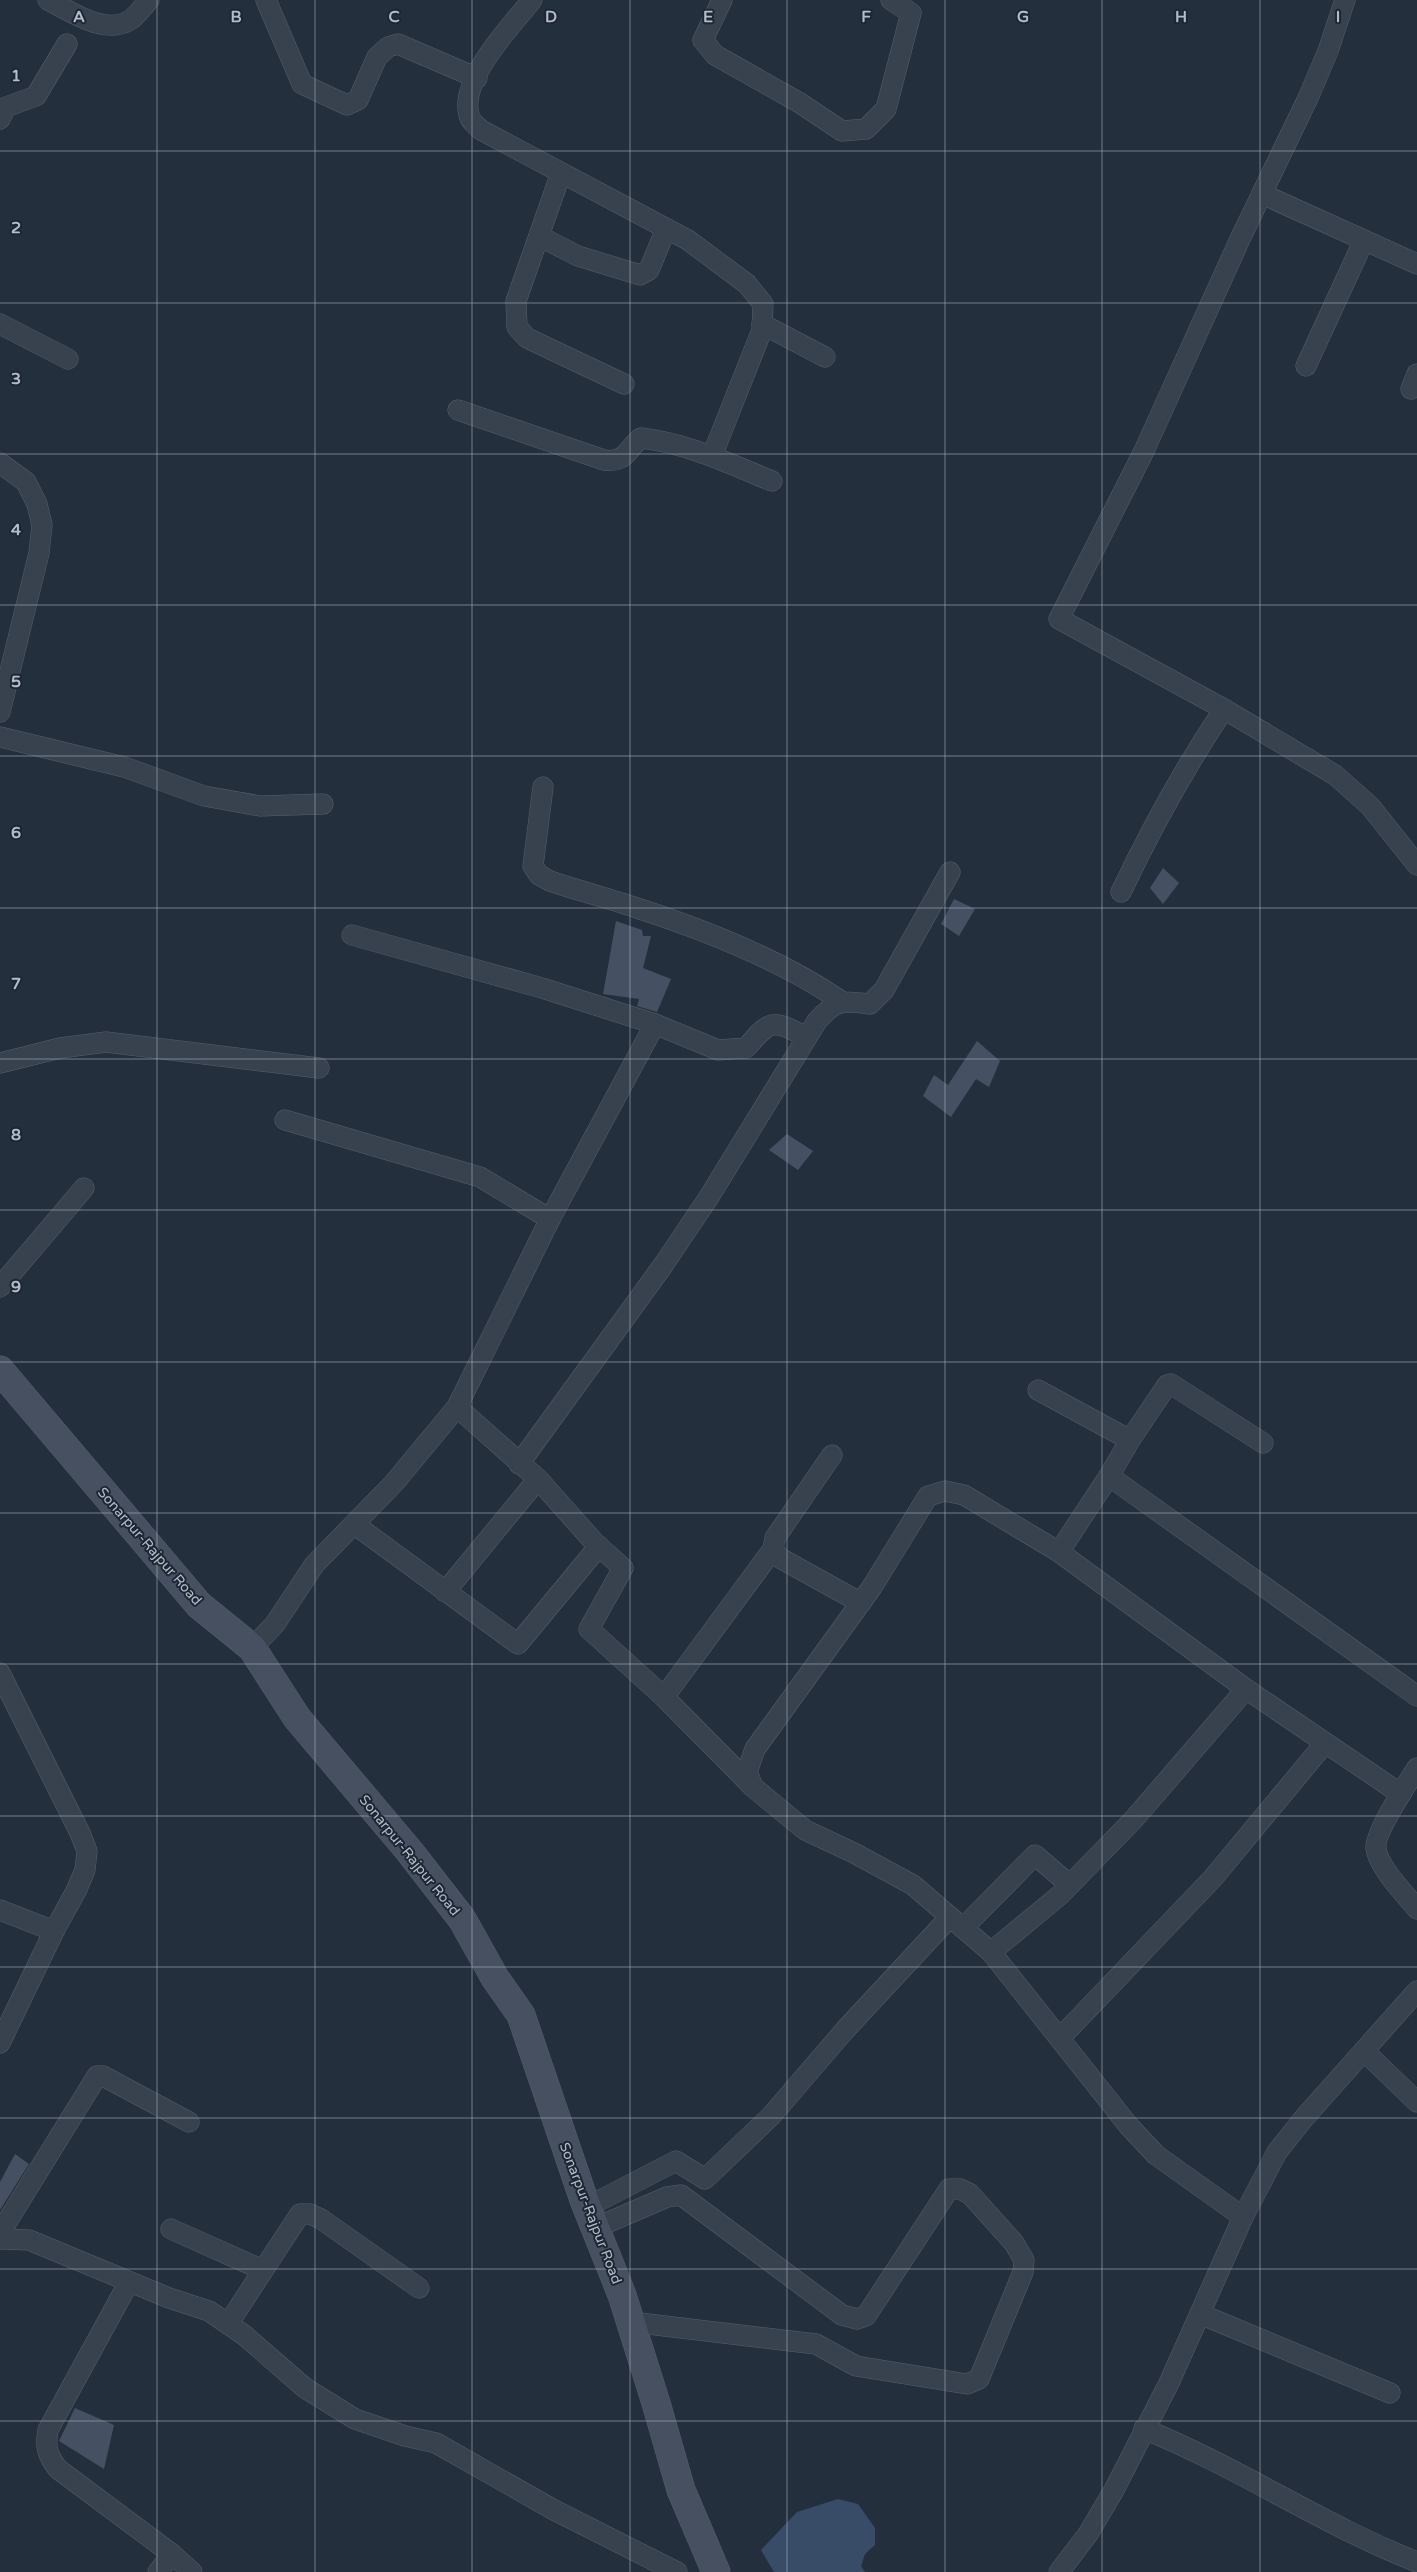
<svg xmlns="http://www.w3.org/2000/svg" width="1417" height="2572" font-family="'Varela Round',sans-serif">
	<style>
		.water { fill: #394c67 }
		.building { fill: #455162 }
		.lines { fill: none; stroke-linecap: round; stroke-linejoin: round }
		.minor-casing { stroke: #565f6c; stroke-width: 21 }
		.secondary-casing { stroke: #565f6c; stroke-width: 29 }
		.minor { stroke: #38414e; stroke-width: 20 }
		.secondary { stroke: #465061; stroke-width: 28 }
		.grid { fill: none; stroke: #b4bcc9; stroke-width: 1; stroke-opacity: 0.55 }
		.labels { text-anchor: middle; stroke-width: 4; stroke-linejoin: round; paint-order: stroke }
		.street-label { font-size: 14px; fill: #b4bcc9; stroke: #1d2633 }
		.grid-label { font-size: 16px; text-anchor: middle; font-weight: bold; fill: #b4bcc9; stroke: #1d2633; stroke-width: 4; stroke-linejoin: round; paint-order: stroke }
	</style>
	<rect width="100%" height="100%" fill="#242f3e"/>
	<polygon class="water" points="838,2499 858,2504 875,2528 875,2545 865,2554 861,2566 865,2572 774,2572 761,2550 797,2512"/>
	<g class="building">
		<polygon points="1163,868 1179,883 1163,904 1150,888"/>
		<polygon points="954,899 975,909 959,936 941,924"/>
		<polygon points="616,921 642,930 643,936 651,936 643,968 671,979 657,1012 637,1006 639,999 603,994"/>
		<polygon points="977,1041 1000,1061 989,1087 976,1079 951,1117 923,1096 934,1075 948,1085"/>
		<polygon points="787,1134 813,1151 798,1170 769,1150"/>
		<polygon points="15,2154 29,2164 0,2210 0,2182"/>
		<polygon points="75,2408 114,2425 104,2469 59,2441"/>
	</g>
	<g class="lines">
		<g class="minor-casing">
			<g id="minor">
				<path d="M 48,0 C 70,11 105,36 130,20 C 137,16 143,6 149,0"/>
				<polyline points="266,0 302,84 347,105 358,100 377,57 388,47 398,44 477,78"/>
				<path d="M 532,0 C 511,26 459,80 469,115 C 470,121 477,126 481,130 L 688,240 L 747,284 L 763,304 L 762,330 L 712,456"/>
				<polyline points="722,0 703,40 715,55 800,103 842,131 866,129 886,109 911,13 891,0"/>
				<polyline points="1345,0 1328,51 1308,98 1240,239 1144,451 1059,619 1224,709 1335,775 1370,806 1417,865"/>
				<polyline points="0,119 6,107 36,96 67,44"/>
				<polyline points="561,173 516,301 517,327 527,338 624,384"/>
				<polyline points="1262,194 1417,264"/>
				<polyline points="539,236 578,256 640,275 649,270 666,229"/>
				<polyline points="0,324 68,359"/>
				<polyline points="762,324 825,357"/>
				<polyline points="1306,366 1364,240"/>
				<polyline points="1411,389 1417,374"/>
				<path d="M 458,410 L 604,460 C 626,463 626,450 641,438 C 687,443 730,464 772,481"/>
				<polyline points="0,463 26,482 37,504 42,525 39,553 0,712"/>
				<polyline points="0,737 124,767 204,796 260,806 323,804"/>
				<path d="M 543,787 L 533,866 L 539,875 L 550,881 C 579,891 608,898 637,908 C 705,930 783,961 841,1001"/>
				<path d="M 1121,892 C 1151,829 1185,767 1224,709"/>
				<path d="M 352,935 L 542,988 L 655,1024 L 718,1050 L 746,1048 C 771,1019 772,1019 806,1037"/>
				<polyline points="0,1063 60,1048 106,1042 319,1068"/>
				<polyline points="285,1120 480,1177 550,1219"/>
				<polyline points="0,1287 84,1188"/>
				<polyline points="1038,1390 1130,1440 1109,1476"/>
				<polyline points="1130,1440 1167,1385 1171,1384 1263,1443"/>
				<polyline points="832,1455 775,1538 773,1549 780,1558 861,1603"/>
				<path d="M 519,1464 L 664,1264 L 709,1197 L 817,1021 C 837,999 841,1001 870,1004 L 884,990 L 950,872"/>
				<polyline points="538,1479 594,1542 623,1568 589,1629 664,1697 753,1787"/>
				<polyline points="354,1524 518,1644 599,1546"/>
				<polyline points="1059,1552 1109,1476 1417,1696"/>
				<polyline points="445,1592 538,1479 457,1407"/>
				<polyline points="252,1648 275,1624 314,1565 394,1483 457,1407 550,1219 655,1024"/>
				<polyline points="0,1673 80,1833 87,1851 85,1870 76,1891 54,1931 0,2043"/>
				<polyline points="664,1697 773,1549"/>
				<path d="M 1417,1768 C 1408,1782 1374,1834 1376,1848 C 1378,1867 1405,1894 1417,1909"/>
				<polyline points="0,1910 54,1931"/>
				<polyline points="963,1928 1035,1855 1070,1885"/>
				<polyline points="991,1952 1060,1895 1134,1819 1246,1689"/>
				<polyline points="1060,2038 1213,1878 1325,1743"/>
				<polyline points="1364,2051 1417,2102"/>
				<polyline points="587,2207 676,2161 705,2179 771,2116 845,2030 950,1917"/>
				<polyline points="1243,2217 1156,2155 1128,2125 991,1952 913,1885 854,1853 805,1830 753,1787 747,1772 755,1749 872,1587 928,1496 945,1491 964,1495 1059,1552 1246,1689 1401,1794"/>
				<polyline points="595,2228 667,2197 681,2195 842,2315 857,2319 866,2316 949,2189 960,2189 970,2194 1014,2243 1024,2260 1023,2272 979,2379 967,2384 856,2366 816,2344 631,2322"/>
				<polyline points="171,2229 263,2270"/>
				<polyline points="0,2233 97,2076 103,2076 189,2122"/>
				<polyline points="0,2239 29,2240 169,2298 209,2311 244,2335 305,2388 355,2419 405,2436 436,2443 554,2510 677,2572"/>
				<path d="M 129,2282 L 48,2430 C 45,2447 47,2455 58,2469 L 172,2554 L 192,2572"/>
				<polyline points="1200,2314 1390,2393"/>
				<polyline points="228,2324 300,2214 310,2214 321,2219 419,2288"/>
				<path d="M 1144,2429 C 1238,2467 1323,2525 1417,2562"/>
				<polyline points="158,2572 172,2554"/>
				<polyline points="1059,2572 1088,2534 1114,2490 1169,2383 1243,2217 1277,2152 1304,2118 1417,1991"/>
			</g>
		</g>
		<g class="secondary-casing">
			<polyline id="secondary" points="0,1370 199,1605 252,1648 297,1718 410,1852 462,1919 495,1978 521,2015 584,2200 622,2295 656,2403 681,2490 716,2572"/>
		</g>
		<use href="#minor" class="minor"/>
		<use href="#secondary" class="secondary"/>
	</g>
	<path class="grid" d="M 157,0 L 157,2572M 315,0 L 315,2572M 472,0 L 472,2572M 630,0 L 630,2572M 787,0 L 787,2572M 945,0 L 945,2572M 1102,0 L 1102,2572M 1260,0 L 1260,2572M 0,151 L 1417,151M 0,303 L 1417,303M 0,454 L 1417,454M 0,605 L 1417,605M 0,756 L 1417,756M 0,908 L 1417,908M 0,1059 L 1417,1059M 0,1210 L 1417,1210M 0,1362 L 1417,1362M 0,1513 L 1417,1513M 0,1664 L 1417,1664M 0,1816 L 1417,1816M 0,1967 L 1417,1967M 0,2118 L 1417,2118M 0,2269 L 1417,2269M 0,2421 L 1417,2421"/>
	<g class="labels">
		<g class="street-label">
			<text transform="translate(150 1546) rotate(49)" y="5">Sonarpur-Rajpur Road</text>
			<text transform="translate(410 1855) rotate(51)" y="5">Sonarpur-Rajpur Road</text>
			<text transform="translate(591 2213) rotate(69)" y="5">Sonarpur-Rajpur Road</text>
		</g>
	</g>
	<g class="grid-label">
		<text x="79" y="22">A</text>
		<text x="236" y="22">B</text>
		<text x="394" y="22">C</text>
		<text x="551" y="22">D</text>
		<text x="708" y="22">E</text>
		<text x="866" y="22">F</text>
		<text x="1023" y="22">G</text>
		<text x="1181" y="22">H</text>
		<text x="1338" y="22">I</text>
		<text x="16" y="81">1</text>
		<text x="16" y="233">2</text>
		<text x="16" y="384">3</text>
		<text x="16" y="535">4</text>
		<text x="16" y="687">5</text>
		<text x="16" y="838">6</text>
		<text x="16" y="989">7</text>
		<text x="16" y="1140">8</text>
		<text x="16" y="1292">9</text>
	</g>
</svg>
